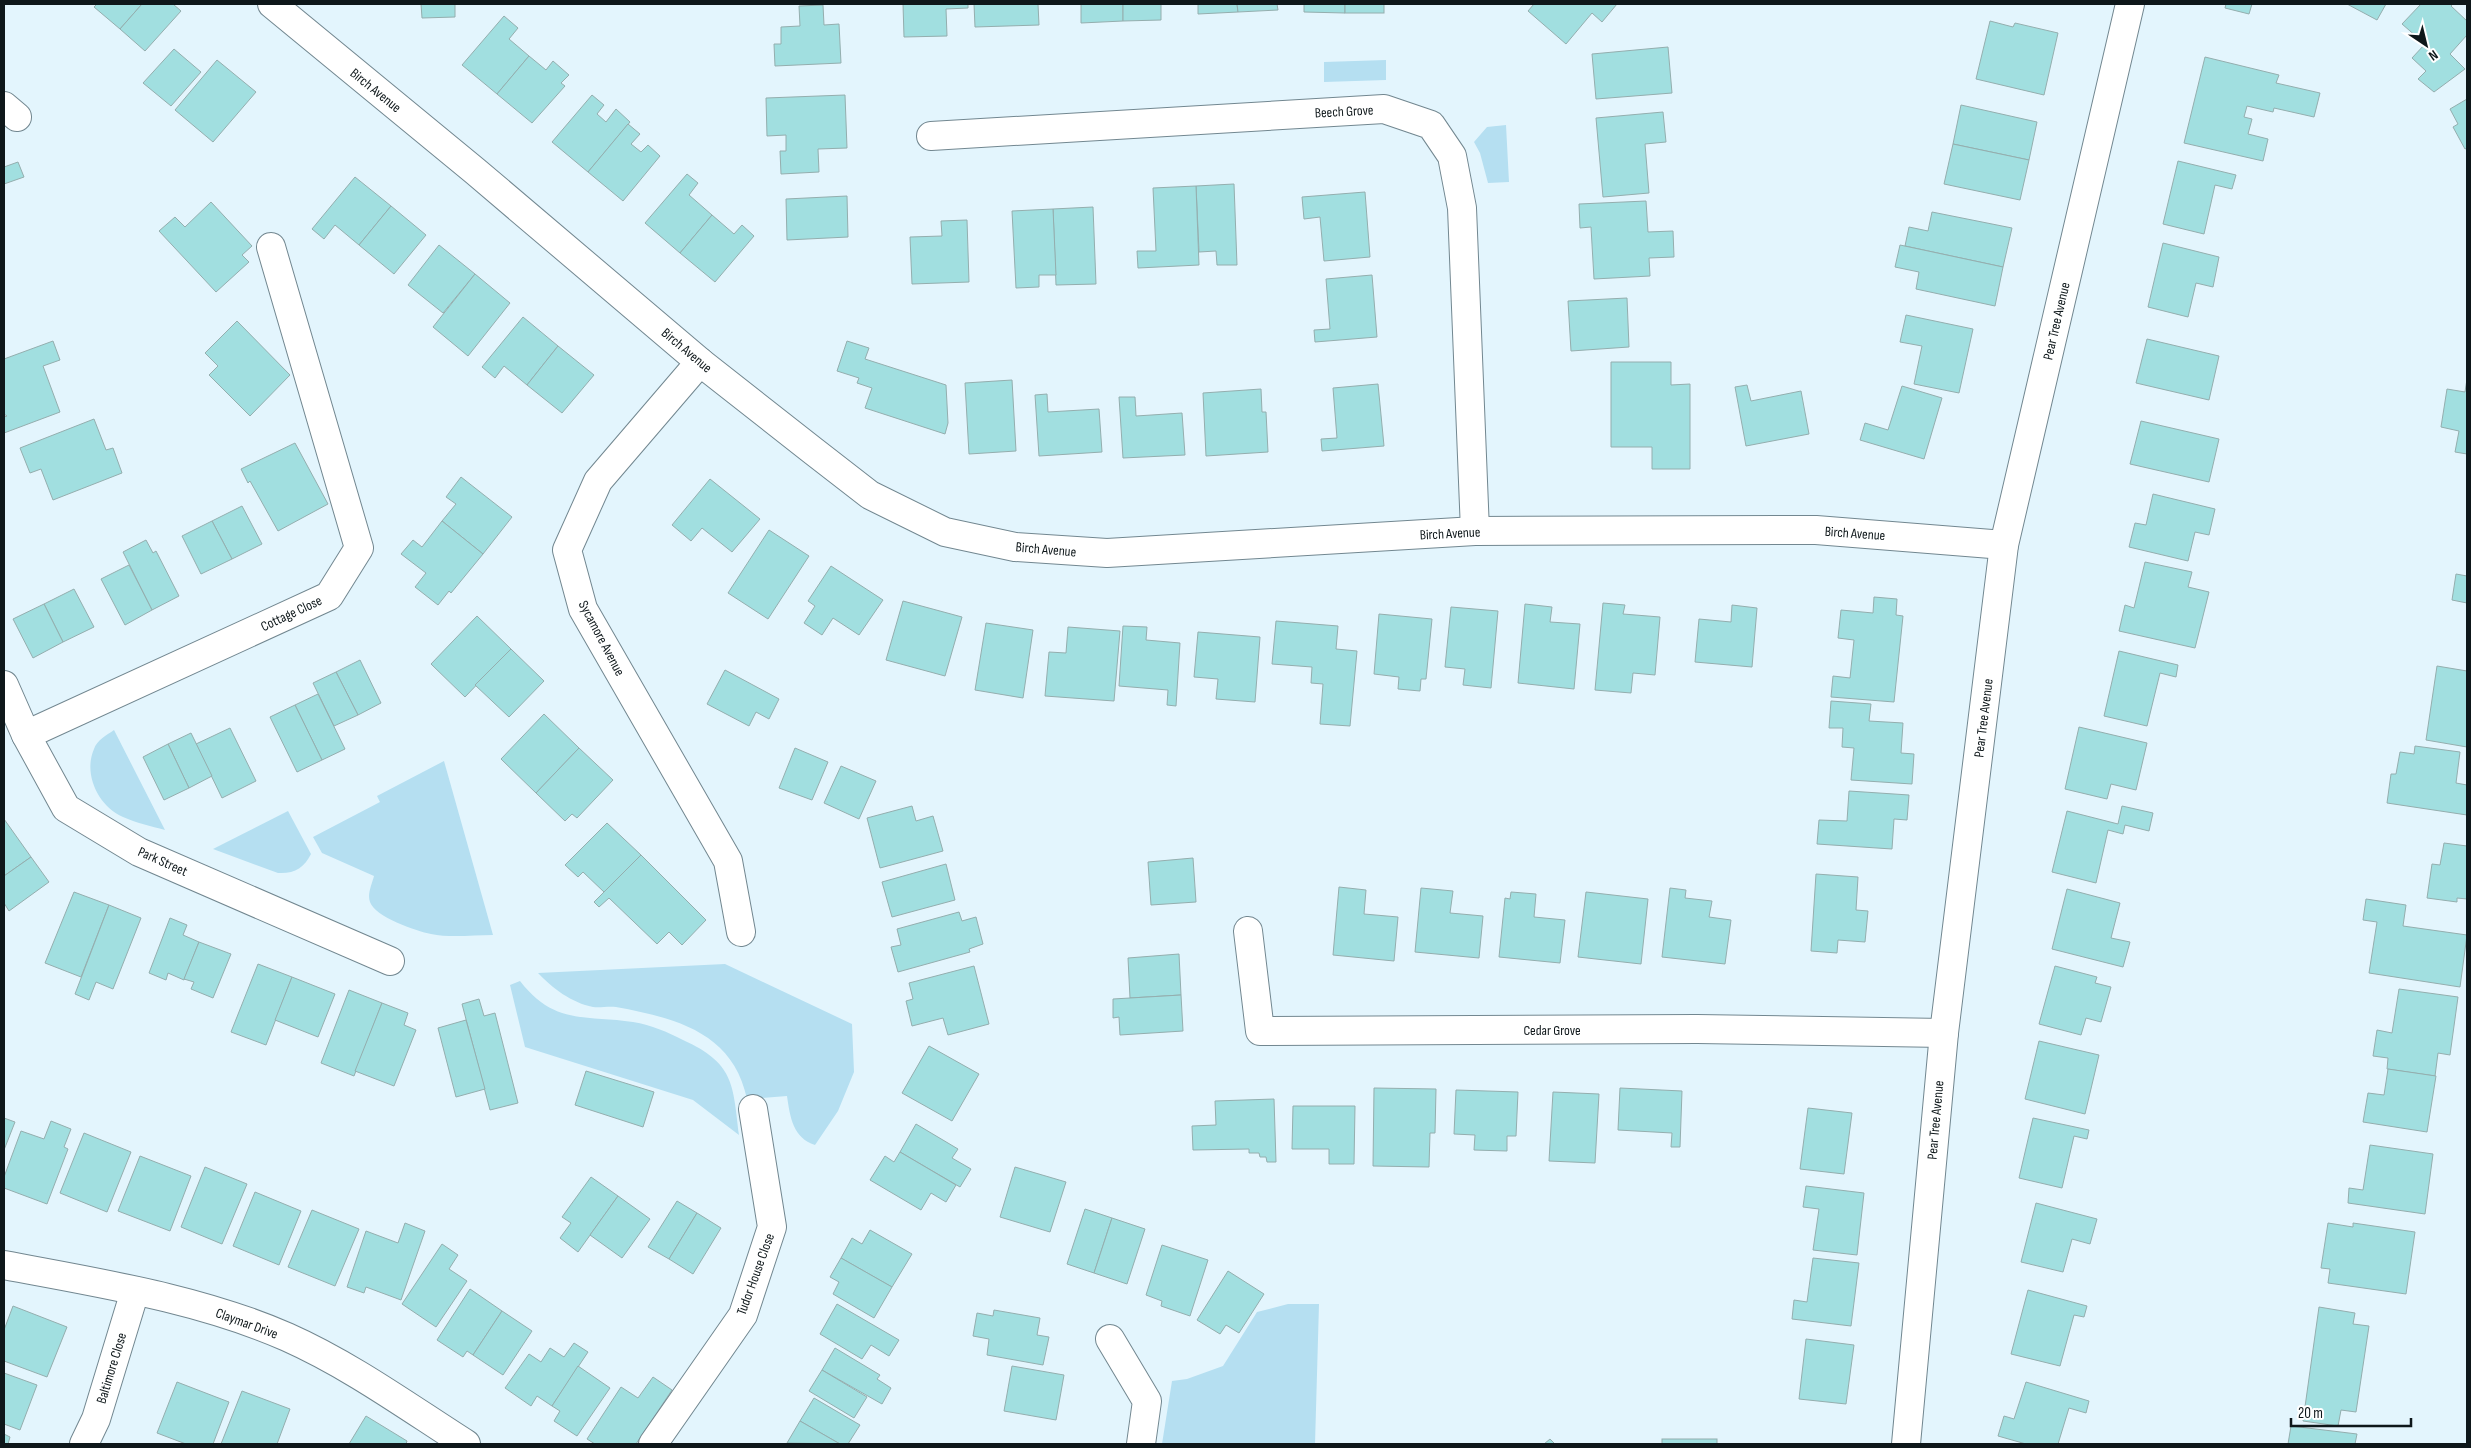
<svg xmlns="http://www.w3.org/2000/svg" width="2471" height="1448" font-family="'Sofia Sans Condensed',sans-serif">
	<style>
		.green { fill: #b5dff1 }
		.building { fill: #a1dfe0; stroke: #94aeae }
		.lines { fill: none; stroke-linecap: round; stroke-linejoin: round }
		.minor-casing { stroke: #728790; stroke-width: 30 }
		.minor { stroke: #fff; stroke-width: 28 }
		.labels { text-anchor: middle; stroke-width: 4; stroke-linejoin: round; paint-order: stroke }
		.street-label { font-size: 14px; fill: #0e171a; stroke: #fff }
	</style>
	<rect width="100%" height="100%" fill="#e3f5fd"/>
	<g class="green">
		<polygon points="1386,60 1386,80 1324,82 1324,62"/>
		<polygon points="1506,125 1509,182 1488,183 1480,153 1474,142 1487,127"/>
		<path d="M 114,730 L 165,830 C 151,826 136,823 123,817 C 98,806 83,774 94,749 C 97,740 107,735 114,730 Z"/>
		<path d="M 444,761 L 493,935 C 473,935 450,938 431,934 C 416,931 375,917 370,902 C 367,894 372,884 374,876 L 322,853 L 313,837 L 380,802 L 377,796 Z"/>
		<path d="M 288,811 L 311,854 C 304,868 294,874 278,873 L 213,849 Z"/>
		<path d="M 725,964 L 852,1024 L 854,1072 L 838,1111 L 815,1145 C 793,1138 790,1117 787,1096 L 747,1099 C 733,1032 675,1018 616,1007 C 608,1006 600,1008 593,1007 C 572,1003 552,988 538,973 Z"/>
		<path d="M 520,981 C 554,1025 585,1015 633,1022 C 652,1025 667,1032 683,1040 C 734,1063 733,1084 739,1135 L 693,1100 L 525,1047 L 510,985 Z"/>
		<polygon points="1288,1304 1319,1304 1315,1444 1162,1444 1172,1381 1187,1379 1223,1366 1257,1312"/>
	</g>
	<g class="building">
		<polygon points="97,4 142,4 120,29 94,7"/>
		<polygon points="142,4 173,4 181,11 145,51 120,29"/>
		<polygon points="421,4 455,4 455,17 422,18"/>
		<polygon points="903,4 968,4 968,8 946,9 947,36 904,37"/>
		<polygon points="974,4 1038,4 1039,25 975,27"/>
		<polygon points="1081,4 1123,4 1123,21 1081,23"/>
		<polygon points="1123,4 1161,4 1161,20 1123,21"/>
		<polygon points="1198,4 1237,4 1238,12 1198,14"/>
		<polygon points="1237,4 1277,4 1278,10 1238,12"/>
		<polygon points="1304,4 1345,4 1345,13 1304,12"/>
		<rect x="1345" y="4" width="39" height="9"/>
		<polygon points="1534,4 1617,4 1602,22 1592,13 1566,44 1528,11"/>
		<polygon points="2226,4 2252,4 2249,14 2225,8"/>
		<polygon points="2347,4 2386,4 2377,20"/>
		<polygon points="2421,4 2453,4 2451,6 2467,21 2467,35 2450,54 2465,69 2434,92 2418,79 2426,71 2412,58 2425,44 2402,24"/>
		<polygon points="823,5 824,25 839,24 841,63 775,66 774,44 781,44 781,27 800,26 799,6"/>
		<polygon points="504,16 518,28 509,39 529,56 497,94 462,65"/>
		<polygon points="1990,21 2013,27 2015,23 2058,33 2044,95 1976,79"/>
		<polygon points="1668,47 1672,93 1596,99 1592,54"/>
		<polygon points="174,49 201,72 171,106 143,83"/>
		<polygon points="529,56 546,70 553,61 569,75 561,83 565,86 532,123 497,94"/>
		<polygon points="2205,57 2279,75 2276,83 2320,93 2314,117 2274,108 2273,112 2247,106 2244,117 2252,119 2248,134 2268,139 2263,161 2184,143"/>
		<polygon points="217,60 256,92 213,142 175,110"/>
		<polygon points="592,95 604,105 597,114 606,122 616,109 630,122 588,172 552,142"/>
		<polygon points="845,95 847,148 818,149 819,172 781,174 780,151 786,151 786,135 767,136 766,98"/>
		<polygon points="2467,99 2467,148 2465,149 2453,127 2458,124 2450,109"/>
		<polygon points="1961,105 2037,122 2029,160 1953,144"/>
		<polygon points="1663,112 1666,142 1645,144 1649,193 1603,197 1596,118"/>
		<polygon points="628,124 640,134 631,144 641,152 648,145 660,156 623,201 588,172"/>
		<polygon points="1953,144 2029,160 2020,200 1944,184"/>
		<polygon points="2178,161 2236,175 2232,189 2215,185 2204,234 2163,224"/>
		<polygon points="18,162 24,177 4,184 4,167"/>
		<polygon points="687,174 698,183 689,195 712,215 680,253 645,223"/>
		<polygon points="355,177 391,206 359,245 335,225 324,239 312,229"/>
		<polygon points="1234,184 1237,265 1217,265 1216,251 1199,252 1196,186"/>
		<polygon points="1196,186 1199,265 1138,268 1137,251 1156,251 1153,188"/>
		<polygon points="1365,192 1370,257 1324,261 1320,217 1304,219 1302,197"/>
		<polygon points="847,196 848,237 787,240 786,199"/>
		<polygon points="1646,201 1648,232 1673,231 1674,257 1649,258 1650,276 1594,279 1591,227 1580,228 1579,204"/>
		<polygon points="211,202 252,246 242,255 249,262 216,292 159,231 175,217 185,227"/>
		<polygon points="391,206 426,235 394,274 359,245"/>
		<polygon points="1093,207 1096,284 1056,285 1053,209"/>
		<polygon points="1053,209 1056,275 1039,275 1039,287 1016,288 1012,211"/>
		<polygon points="1932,212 2012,228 2003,267 1905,246 1909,227 1928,231"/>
		<polygon points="712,215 734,234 742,225 754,236 715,282 680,253"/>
		<polygon points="967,220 969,282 912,284 910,237 942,236 941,221"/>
		<polygon points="2163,243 2219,257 2213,287 2196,283 2188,317 2148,307"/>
		<polygon points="439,245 475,274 443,313 408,285"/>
		<polygon points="1900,245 2003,267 1995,306 1916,289 1919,272 1895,267"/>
		<polygon points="475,274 510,303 468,356 433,327"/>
		<polygon points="1372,275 1377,337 1315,342 1314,330 1330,329 1326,279"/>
		<polygon points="1627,298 1629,347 1571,351 1568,301"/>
		<polygon points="1906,315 1973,329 1959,393 1914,384 1922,346 1900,342"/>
		<polygon points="523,317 558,346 527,385 504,366 495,378 482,367"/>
		<polygon points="237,321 290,375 250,416 209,375 218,366 205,353"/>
		<polygon points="2147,339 2219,356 2209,400 2136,383"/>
		<polygon points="53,341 60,360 43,366 60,412 4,433 4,417 7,416 4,414 4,359"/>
		<polygon points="847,341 869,348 865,359 946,385 948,423 945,434 865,408 872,388 857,383 859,378 837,371"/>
		<polygon points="558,346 594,375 562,413 527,385"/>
		<polygon points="1611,362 1671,362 1671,385 1690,384 1690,469 1652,469 1652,447 1611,447"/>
		<polygon points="2467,379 2467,454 2455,452 2459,431 2441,427 2447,389 2465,392"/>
		<polygon points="1012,380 1016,451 969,454 965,383"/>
		<polygon points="1378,384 1384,446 1322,451 1321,439 1337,438 1333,388"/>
		<polygon points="1747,385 1751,401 1801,391 1809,434 1746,446 1735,387"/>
		<polygon points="1902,386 1942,398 1924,459 1860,440 1865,423 1888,430"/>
		<polygon points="1261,389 1262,412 1266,412 1268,452 1206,456 1203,393"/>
		<polygon points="1047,394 1048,412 1099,409 1102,452 1039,456 1035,395"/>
		<polygon points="1119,397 1135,397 1136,416 1182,413 1185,455 1123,458"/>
		<polygon points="94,419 106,450 113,448 122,473 53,500 41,469 30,473 20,448"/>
		<polygon points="2141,421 2219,439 2209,482 2130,464"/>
		<polygon points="295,443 328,504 278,531 250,481 248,483 241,469"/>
		<polygon points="461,477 512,517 483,554 442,521 456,504 446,497"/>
		<polygon points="710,479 760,519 732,552 702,528 691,541 672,525"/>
		<polygon points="2153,494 2215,509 2209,535 2195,532 2188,561 2129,547 2135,523 2146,525"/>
		<polygon points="242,506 262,544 232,559 212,521"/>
		<polygon points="212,521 232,559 201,574 182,536"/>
		<polygon points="442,521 483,554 451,593 449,591 438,605 415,587 426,573 401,554 413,540 422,547"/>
		<polygon points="769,530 809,556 768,619 728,593"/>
		<polygon points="146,540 153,553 156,551 179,596 152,610 123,552"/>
		<polygon points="2145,562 2192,572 2188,587 2209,592 2195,648 2119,631 2125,605 2134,608"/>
		<polygon points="129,565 152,610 125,625 101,579"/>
		<polygon points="831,566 883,600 859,635 833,618 822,635 804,623 815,606 808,601"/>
		<polygon points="2456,574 2467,576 2467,603 2452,600"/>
		<polygon points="74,589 94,627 63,642 44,604"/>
		<polygon points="1874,597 1897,599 1896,615 1903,616 1894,702 1831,697 1833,676 1850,678 1854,640 1838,638 1841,610 1873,613"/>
		<polygon points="903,601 962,617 945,676 886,660"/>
		<polygon points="1603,603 1625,605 1623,614 1660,617 1655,675 1633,673 1631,693 1595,690"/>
		<polygon points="44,604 63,642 33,658 13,619"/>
		<polygon points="1525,604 1552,607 1550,622 1580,624 1574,689 1518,683"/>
		<polygon points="1732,605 1757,608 1752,667 1695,662 1699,619 1731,622"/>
		<polygon points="1451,607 1498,611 1491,688 1463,685 1465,669 1445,667"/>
		<polygon points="1379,614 1432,619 1426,679 1421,679 1420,691 1398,689 1399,677 1374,674"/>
		<polygon points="477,616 511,649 465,697 431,664"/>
		<polygon points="1276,621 1338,626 1336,649 1357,651 1350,726 1320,724 1323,684 1311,683 1312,667 1272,664"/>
		<polygon points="986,623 1033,630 1023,698 975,690"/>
		<polygon points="1123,626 1147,627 1146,640 1180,643 1176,706 1167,705 1168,690 1119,686"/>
		<polygon points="1068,627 1120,631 1114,701 1045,696 1049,652 1066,653"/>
		<polygon points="1198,632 1260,637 1255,702 1216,699 1218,679 1194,677"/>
		<polygon points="511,649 544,681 509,717 475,685"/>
		<polygon points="2119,651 2178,665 2176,677 2160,673 2147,726 2104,716"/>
		<polygon points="360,660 381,703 358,715 336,672"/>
		<polygon points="2437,666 2467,671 2467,747 2426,740"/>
		<polygon points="725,670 779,699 769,719 756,712 749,726 707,704"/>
		<polygon points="336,672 358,715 334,726 313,683"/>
		<polygon points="318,694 345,749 322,760 295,705"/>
		<polygon points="1831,701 1871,704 1869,721 1903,723 1901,753 1914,754 1912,784 1851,780 1854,748 1842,747 1843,728 1829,728"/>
		<polygon points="295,705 322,760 297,772 270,717"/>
		<polygon points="544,714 579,748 536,793 501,759"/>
		<polygon points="2079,727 2147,743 2136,790 2111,784 2107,799 2065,789"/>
		<polygon points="230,728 256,781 222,798 196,744"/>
		<polygon points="191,733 212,776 189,788 168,744"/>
		<polygon points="168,744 189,788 164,800 143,757"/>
		<polygon points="2415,746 2460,752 2456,783 2467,785 2467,815 2387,803 2391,774 2396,774 2400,752 2414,754"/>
		<polygon points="579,748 613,780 577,818 572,814 565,821 536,793"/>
		<polygon points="795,748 828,762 812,800 779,788"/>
		<polygon points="841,766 876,781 859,819 824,803"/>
		<polygon points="1849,791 1909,795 1907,820 1894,819 1892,849 1817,844 1819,820 1847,821"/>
		<polygon points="912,806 916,821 933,816 943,851 880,868 867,818"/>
		<polygon points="2122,806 2153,813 2149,831 2125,825 2123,834 2108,830 2096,883 2052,872 2067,811 2118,824"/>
		<polygon points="4,819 31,857 4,876"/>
		<polygon points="607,823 641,855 604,892 583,872 578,877 565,865"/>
		<polygon points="2444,843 2467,846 2467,899 2457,898 2457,902 2427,898 2432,864 2440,865"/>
		<polygon points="641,855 706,920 682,945 669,932 657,944 609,898 599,907 594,902"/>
		<polygon points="31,857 49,882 9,911 4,903 4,876"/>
		<polygon points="1193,858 1196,902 1151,905 1148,862"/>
		<polygon points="946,864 955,900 892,917 882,882"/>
		<polygon points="1816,874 1858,877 1856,910 1868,911 1865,942 1838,940 1837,953 1811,951"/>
		<polygon points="1339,887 1366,890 1364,914 1398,917 1394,961 1333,955"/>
		<polygon points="1421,888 1453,891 1450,913 1483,916 1479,958 1415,952"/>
		<polygon points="1670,888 1686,890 1685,898 1712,901 1709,917 1731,920 1725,964 1662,957"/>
		<polygon points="2067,889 2120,903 2111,938 2130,942 2123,967 2052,949"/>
		<polygon points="74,892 109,905 81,977 45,963"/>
		<polygon points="1511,892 1536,894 1534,917 1565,920 1560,963 1499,957 1505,898 1510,899"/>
		<polygon points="1586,892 1648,899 1641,964 1578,957"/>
		<polygon points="2366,899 2406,905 2403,926 2467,935 2460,987 2369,973 2377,922 2363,920"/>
		<polygon points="109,905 141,918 113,989 96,982 89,1000 75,994"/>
		<polygon points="959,912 962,921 976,917 983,944 969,949 970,952 898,972 891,947 901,945 897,929"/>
		<polygon points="170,918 187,925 183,935 199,942 184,980 168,973 166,980 149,973"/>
		<polygon points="199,942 231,954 213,998 191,989 194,982 184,979"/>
		<polygon points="1179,954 1181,995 1130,998 1128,958"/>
		<polygon points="258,964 292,977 266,1045 231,1032"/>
		<polygon points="974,966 989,1024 948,1035 943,1018 912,1026 906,1001 913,999 909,983"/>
		<polygon points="2055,966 2097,977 2095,983 2111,987 2101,1022 2086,1018 2081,1035 2039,1024"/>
		<polygon points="292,977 335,994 318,1037 275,1020"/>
		<polygon points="2399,989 2458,997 2450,1055 2438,1053 2435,1076 2387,1069 2388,1058 2373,1056 2377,1030 2392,1033"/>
		<polygon points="349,990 382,1003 354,1076 321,1063"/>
		<polygon points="1181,995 1183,1031 1120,1035 1119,1017 1113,1018 1113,999"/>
		<polygon points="479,999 484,1016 495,1013 518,1103 490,1110 462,1004"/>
		<polygon points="382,1003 408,1013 404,1025 416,1030 394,1086 355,1071"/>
		<polygon points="466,1020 485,1089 456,1097 438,1028"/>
		<polygon points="2039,1041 2099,1055 2085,1114 2025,1099"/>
		<polygon points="929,1046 979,1074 952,1121 902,1093"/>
		<polygon points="2388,1069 2436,1076 2427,1132 2363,1122 2368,1093 2384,1095"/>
		<polygon points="586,1071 654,1092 643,1127 575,1105"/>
		<polygon points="1374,1088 1436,1089 1435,1133 1430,1133 1429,1167 1373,1166"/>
		<polygon points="1620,1088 1682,1091 1680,1147 1671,1147 1672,1133 1618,1130"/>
		<polygon points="1456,1090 1518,1092 1516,1136 1507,1136 1507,1151 1474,1150 1475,1135 1454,1134"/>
		<polygon points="1553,1092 1599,1094 1595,1163 1549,1161"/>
		<polygon points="1274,1099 1276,1162 1267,1162 1266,1157 1260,1157 1259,1153 1249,1153 1249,1149 1193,1150 1192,1126 1216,1125 1215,1101"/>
		<polygon points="1293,1106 1355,1106 1354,1164 1329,1164 1329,1149 1292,1149"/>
		<polygon points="1808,1108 1852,1113 1844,1174 1800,1169"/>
		<polygon points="4,1118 15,1122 4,1150"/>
		<polygon points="2033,1118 2089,1130 2087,1139 2074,1136 2062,1188 2019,1178"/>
		<polygon points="51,1121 71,1129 64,1147 68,1149 47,1204 4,1188 4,1177 21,1131 44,1139"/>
		<polygon points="916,1124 958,1149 952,1158 971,1169 960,1187 900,1152"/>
		<polygon points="84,1133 131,1152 107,1212 60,1193"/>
		<polygon points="2370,1145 2433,1154 2425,1214 2348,1203 2349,1188 2363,1190"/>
		<polygon points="900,1152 956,1185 946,1202 931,1193 921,1210 870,1180 885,1156 894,1162"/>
		<polygon points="140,1156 191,1176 170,1231 118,1211"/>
		<polygon points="205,1167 247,1184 222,1244 181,1227"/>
		<polygon points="1015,1167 1066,1182 1050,1232 1000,1217"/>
		<polygon points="591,1177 618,1196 578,1252 560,1238 571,1223 562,1217"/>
		<polygon points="1806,1186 1864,1193 1857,1255 1813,1250 1819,1209 1803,1207"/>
		<polygon points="255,1192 301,1211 279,1265 233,1246"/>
		<polygon points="618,1196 650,1219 622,1258 590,1235"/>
		<polygon points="677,1201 697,1213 669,1259 648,1247"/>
		<polygon points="2036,1203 2097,1219 2090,1244 2072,1239 2063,1272 2021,1262"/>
		<polygon points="1085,1209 1112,1218 1094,1273 1067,1264"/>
		<polygon points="312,1210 359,1229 335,1286 288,1267"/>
		<polygon points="697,1213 721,1228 693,1274 669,1259"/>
		<polygon points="1112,1218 1145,1229 1127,1284 1094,1273"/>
		<polygon points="405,1223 425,1231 401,1300 366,1287 364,1293 347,1287 366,1231 398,1243"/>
		<polygon points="2328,1223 2353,1227 2353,1223 2415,1232 2406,1294 2328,1283 2330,1269 2321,1268"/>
		<polygon points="870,1230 912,1254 892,1287 841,1258 852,1238 862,1244"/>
		<polygon points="442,1244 458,1255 449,1269 467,1281 436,1327 402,1304"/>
		<polygon points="1162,1245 1208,1260 1190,1316 1161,1306 1162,1301 1146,1295"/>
		<polygon points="841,1258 892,1287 874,1318 833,1294 839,1282 830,1277"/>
		<polygon points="1813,1258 1859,1263 1851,1326 1792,1319 1794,1300 1807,1302"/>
		<polygon points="1228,1271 1264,1294 1239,1333 1226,1325 1220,1334 1197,1320"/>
		<polygon points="470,1289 502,1311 473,1355 467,1351 463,1357 437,1340"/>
		<polygon points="2028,1290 2087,1306 2084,1317 2074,1315 2060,1366 2011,1354"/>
		<polygon points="837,1304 899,1340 889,1356 871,1345 862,1359 820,1334"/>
		<polygon points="13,1306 67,1327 47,1377 4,1361 4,1330"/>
		<polygon points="2319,1307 2355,1313 2353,1324 2369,1326 2356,1412 2341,1410 2338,1426 2303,1421"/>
		<polygon points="994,1310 1040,1318 1037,1335 1049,1337 1043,1365 987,1355 989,1339 973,1336 977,1313 993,1316"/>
		<polygon points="502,1311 532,1331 503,1375 473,1355"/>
		<polygon points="1806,1339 1854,1345 1846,1404 1799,1399"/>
		<polygon points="574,1343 588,1352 552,1406 537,1396 531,1406 505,1388 529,1354 541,1362 550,1348 564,1357"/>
		<polygon points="835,1348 880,1375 877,1379 891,1388 882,1404 822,1370"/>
		<polygon points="578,1366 610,1388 577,1436 554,1421 560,1411 552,1406"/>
		<polygon points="1012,1366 1064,1375 1056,1420 1004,1411"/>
		<polygon points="822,1370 867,1397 854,1418 809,1391"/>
		<polygon points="4,1373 37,1385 20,1430 4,1424"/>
		<polygon points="653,1377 672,1390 636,1444 595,1444 587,1439 621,1387 638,1398"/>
		<polygon points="177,1382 229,1402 213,1444 186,1444 157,1433"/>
		<polygon points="2026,1382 2089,1401 2086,1413 2069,1408 2058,1444 2026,1444 1998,1436 2004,1416 2014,1419"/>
		<polygon points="242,1391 290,1409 277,1444 221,1444"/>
		<polygon points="814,1398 860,1425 848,1444 840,1444 800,1421"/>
		<polygon points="366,1416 407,1441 406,1444 349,1444"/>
		<polygon points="800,1421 840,1444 787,1443"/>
		<polygon points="2291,1426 2357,1434 2355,1444 2288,1444"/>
		<polygon points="4,1434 10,1437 8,1444 4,1444"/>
		<polygon points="1550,1439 1555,1444 1544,1444"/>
		<rect x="1662" y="1439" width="55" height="5"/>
	</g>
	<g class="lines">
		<g class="minor-casing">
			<g id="minor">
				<polyline points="272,4 475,171 700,362 812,450 870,495 945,532 1015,547 1107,553 1475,531 1816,530 2004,545"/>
				<polyline points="4,106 17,117"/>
				<polyline points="931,136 1384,109 1431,125 1452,156 1462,208 1475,531"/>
				<polyline points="700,362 598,481 567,550 583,609 728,861 741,932"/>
				<polyline points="4,685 26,735 66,808 139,852 390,961"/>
				<polyline points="26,735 329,596 359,548 271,247"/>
				<polyline points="1248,931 1260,1031 1697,1029 1944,1033"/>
				<path d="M 4,1265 C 98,1283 198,1298 287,1337 C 350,1365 408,1407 466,1444"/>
				<polyline points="1110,1339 1147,1401 1141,1444"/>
				<polyline points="84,1444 96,1419 135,1291"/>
				<polyline points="653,1444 743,1315 772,1227 753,1109"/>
				<polyline points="1906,1444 1944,1033 2004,545 2130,4"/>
			</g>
		</g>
		<use href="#minor" class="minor"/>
	</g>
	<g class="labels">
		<g class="street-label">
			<text transform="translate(376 90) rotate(39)" y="5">Birch Avenue</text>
			<text transform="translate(1344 111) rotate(-3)" y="5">Beech Grove</text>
			<text transform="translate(2056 321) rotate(-77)" y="5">Pear Tree Avenue</text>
			<text transform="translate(687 350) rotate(40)" y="5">Birch Avenue</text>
			<text transform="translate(1450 533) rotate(-3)" y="5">Birch Avenue</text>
			<text transform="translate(1855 533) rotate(4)" y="5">Birch Avenue</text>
			<text transform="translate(1046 549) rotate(5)" y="5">Birch Avenue</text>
			<text transform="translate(291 613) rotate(-25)" y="5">Cottage Close</text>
			<text transform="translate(602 638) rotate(62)" y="5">Sycamore Avenue</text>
			<text transform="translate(1983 718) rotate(-83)" y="5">Pear Tree Avenue</text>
			<text transform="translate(163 861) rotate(24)" y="5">Park Street</text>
			<text x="1552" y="1035">Cedar Grove</text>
			<text transform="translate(1935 1120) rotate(-85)" y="5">Pear Tree Avenue</text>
			<text transform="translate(755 1274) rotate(-70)" y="5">Tudor House Close</text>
			<text transform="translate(247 1323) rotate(20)" y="5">Claymar Drive</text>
			<text transform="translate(111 1368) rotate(-73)" y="5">Baltimore Close</text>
		</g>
	</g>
	<rect width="2471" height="1448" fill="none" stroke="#0e171a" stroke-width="10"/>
	<g transform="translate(2426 45) rotate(145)" stroke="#ffffff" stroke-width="4" paint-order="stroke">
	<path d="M0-4L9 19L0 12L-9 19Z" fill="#0e171a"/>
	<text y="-8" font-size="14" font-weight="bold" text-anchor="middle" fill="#0e171a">N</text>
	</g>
	<path d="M2291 1418v8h120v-8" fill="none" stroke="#0e171a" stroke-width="2.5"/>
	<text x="2298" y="1418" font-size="15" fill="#0e171a" stroke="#ffffff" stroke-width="4" paint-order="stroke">20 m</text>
</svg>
